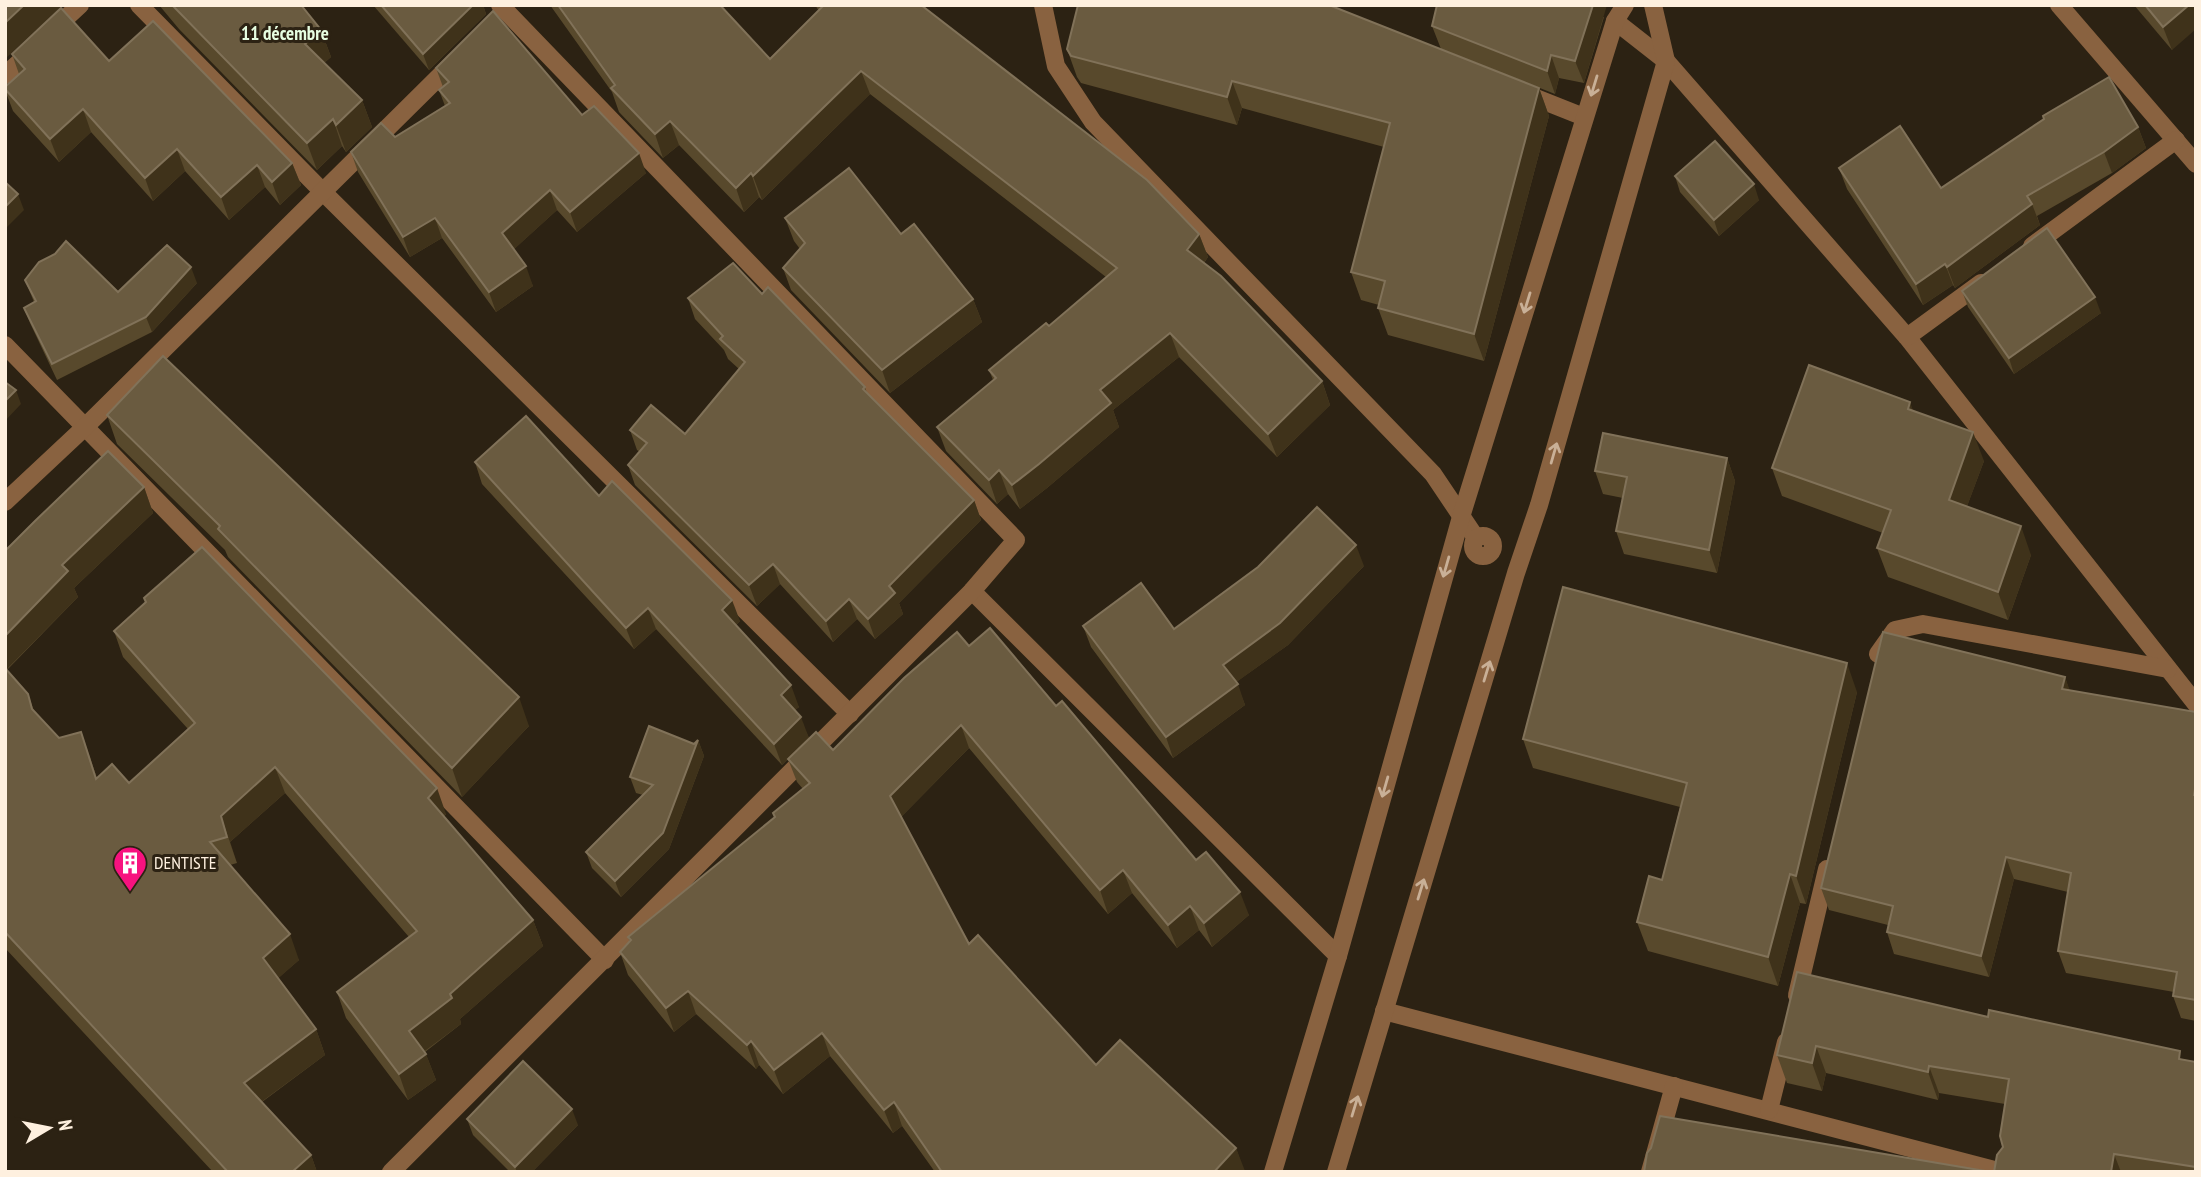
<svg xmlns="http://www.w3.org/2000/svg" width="2201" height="1177" font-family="'PT Sans Narrow',sans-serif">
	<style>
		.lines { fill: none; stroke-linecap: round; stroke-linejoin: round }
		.minor { stroke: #896240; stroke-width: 18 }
		.wall { fill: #58492c }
		.shaded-wall { fill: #3f321a }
		.building { fill: #6a5b40; stroke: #817259; stroke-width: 2 }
		.oneway { stroke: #c9b097 }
		.labels { text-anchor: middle; stroke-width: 6; stroke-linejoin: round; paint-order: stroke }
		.poi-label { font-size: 18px; fill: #fef0df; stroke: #2c2213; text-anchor: start }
		.neighbourhood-label { font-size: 19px; font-weight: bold; fill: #e7fee1; stroke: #2c2213 }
	</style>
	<rect width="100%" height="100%" fill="#2c2213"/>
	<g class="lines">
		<g class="minor">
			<polyline points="139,5 323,192 850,714"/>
			<polyline points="1043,5 1056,66 1093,122 1433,474 1476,538"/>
			<polyline points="2059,5 2196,164"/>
			<polyline points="1615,21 1666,61 1907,337 2196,704"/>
			<polyline points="52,31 80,5"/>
			<polyline points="5,75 32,51"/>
			<polyline points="1521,92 1584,117"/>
			<polyline points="2032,246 2176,140"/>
			<polyline points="1907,337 1981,283"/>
			<polyline points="5,345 605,960"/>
			<polyline points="5,502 85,427 455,61"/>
			<circle cx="1483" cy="546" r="10"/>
			<polyline points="972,591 1338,956"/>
			<polyline points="1878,654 1895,630 1923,624 2168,669"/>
			<polyline points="1797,995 1827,869"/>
			<polyline points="1384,1011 2002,1172"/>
			<polyline points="1769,1110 1786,1042"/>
			<polyline points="391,1172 972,591 1016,540 500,5"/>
			<polyline points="1273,1172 1338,956 1461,517 1615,21 1625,5"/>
			<polyline points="1336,1172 1516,573 1539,505 1666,61 1653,5"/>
			<polyline points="1650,1172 1674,1086"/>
		</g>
	</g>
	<g class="wall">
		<polygon points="159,5 301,5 321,30 331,57 324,63 362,100 372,127 346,152 342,146 317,170 179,29"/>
		<polygon points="373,5 483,5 486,14 429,70"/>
		<polygon points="550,5 720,5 770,59 819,11 815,5 921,5 1199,234 1208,257 1204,263 1322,381 1330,405 1277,457 1179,357 1113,410 1119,427 1047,488 1020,509 1008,494 997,504 946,451 937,427 993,380 989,370 1049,326 1106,277 870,94 762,200 759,197 744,212 679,145 663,158 619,112 612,92"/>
		<polygon points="2134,5 2196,5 2172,50"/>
		<polygon points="1604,17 1584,83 1559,78 1555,94 1441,49 1432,26"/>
		<polygon points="1067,49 1539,88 1549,116 1484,361 1388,335 1378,308 1379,305 1361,300 1351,272 1384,147 1242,108 1237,125 1081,83 1077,77"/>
		<polygon points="12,54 109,61 292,163 301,185 280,205 265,187 229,220 185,171 153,201 91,132 59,162 13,111 5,90 5,87 19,74"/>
		<polygon points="436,68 582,115 646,173 577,232 557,210 514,249 533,286 496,312 442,238 410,257 358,172 351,152 395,137 445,106 439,90 443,87"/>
		<polygon points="2043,116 2138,127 2146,148 2112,173 2037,216 2040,225 1955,288 1953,285 1923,305 1847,189 1839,168 1941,188 2044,119"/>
		<polygon points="1675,176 1759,200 1719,236 1680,192"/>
		<polygon points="785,218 901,234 973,299 982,322 890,393 791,290 783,268 800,249 794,241"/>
		<polygon points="25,280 118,292 197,283 152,332 57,380 30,323 24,308 34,302"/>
		<polygon points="1962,291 2101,313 2014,374 1968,307"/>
		<polygon points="762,294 865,387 867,393 974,500 981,520 899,603 903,614 875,639 857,619 833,642 780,584 757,606 635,485 628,465 640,452 637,450 630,430 685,434 739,369 728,359 724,350 695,319 688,298"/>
		<polygon points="1913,411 1984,461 1967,506 2031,555 2008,620 1888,577 1877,548 1883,533 1782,496 1772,468"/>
		<polygon points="107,415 529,726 462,797 228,557 225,550 117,444"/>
		<polygon points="1727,458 1735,481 1717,573 1624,554 1616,531 1623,498 1603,494 1595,471"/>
		<polygon points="475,462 599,496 740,621 736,625 799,707 795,710 809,738 782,765 656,629 634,649 482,484"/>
		<polygon points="144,487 153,513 74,588 78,597 7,670 28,694 34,711 59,738 81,732 97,778 129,783 188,729 123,657 114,631 145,603 144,598 446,814 444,817 533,920 543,946 460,1019 461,1024 425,1052 436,1080 408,1100 346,1018 337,992 409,937 285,793 230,842 237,863 230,865 299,960 278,978 316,1029 325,1055 262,1102 311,1155 317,1172 213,1172 5,948 5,551"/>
		<polygon points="1364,566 1288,645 1236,682 1245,705 1173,758 1091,647 1083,626 1174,629"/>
		<polygon points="969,646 1056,706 1196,860 1249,915 1212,947 1199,930 1177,948 1132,893 1108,914 969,748 901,817 969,944 1096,1065 1236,1148 1244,1172 935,1172 902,1126 893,1133 830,1056 783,1094 759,1065 756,1069 696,1014 674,1032 628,975 620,952 630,942 628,937 774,818 773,813 803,789 797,782 788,759 833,750"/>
		<polygon points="2065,677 2069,690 2196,712 2196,1021 2181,1018 2173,996 2174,992 2066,973 2058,951 2068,892 2014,879 1989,977 1894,954 1887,932 1888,925 1829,910 1821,888"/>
		<polygon points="1857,692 1806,904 1800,903 1778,986 1648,951 1637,922 1662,880 1680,807 1533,768 1523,739"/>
		<polygon points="698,740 704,756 669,849 621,897 592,868 586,852 643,795 636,793 630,777 694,744"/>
		<polygon points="1797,972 1988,1017 2196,1062 2196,1172 1994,1172 2003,1147 2005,1104 1939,1093 1938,1100 1826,1073 1822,1091 1787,1083 1777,1055"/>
		<polygon points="467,1119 578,1125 532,1172 510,1172 473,1135"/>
	</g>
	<g class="shaded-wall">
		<polygon points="24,5 63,5 5,59 5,23"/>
		<polygon points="473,5 483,5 486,14 429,70 423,54"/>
		<polygon points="1593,5 1607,5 1584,83 1575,61"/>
		<polygon points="2189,5 2196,5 2196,29 2172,50 2163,27"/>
		<polygon points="321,30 331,57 315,71 305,44"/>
		<polygon points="1551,55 1559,78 1555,94 1547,71"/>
		<polygon points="861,71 870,94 762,200 753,176"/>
		<polygon points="1232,81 1242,108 1237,125 1227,97"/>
		<polygon points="1539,88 1549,116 1484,361 1474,334"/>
		<polygon points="362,100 372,127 346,152 336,125"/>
		<polygon points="83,109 91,132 59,162 50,139"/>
		<polygon points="333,119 342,146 317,170 307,143"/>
		<polygon points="670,121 679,145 663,158 655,134"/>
		<polygon points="2138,127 2146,148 2112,173 2104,152"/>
		<polygon points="177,149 185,171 153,201 145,178"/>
		<polygon points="639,153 646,173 577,232 570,212"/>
		<polygon points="292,163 301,185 280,205 272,182"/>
		<polygon points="257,165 265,187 229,220 221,197"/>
		<polygon points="751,173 759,197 744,212 736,188"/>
		<polygon points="1754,184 1759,200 1719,236 1714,220"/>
		<polygon points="550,190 557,210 510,253 502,233"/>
		<polygon points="18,194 24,210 5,229 5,207"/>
		<polygon points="2032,204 2040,225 1955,288 1947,267"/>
		<polygon points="435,218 442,238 410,257 403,237"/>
		<polygon points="1199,234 1208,257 1195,274 1187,250"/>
		<polygon points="1945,264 1953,285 1923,305 1916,284"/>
		<polygon points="526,266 533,286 496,312 489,292"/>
		<polygon points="191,267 197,283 152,332 146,317"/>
		<polygon points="2095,297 2101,313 2014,374 2009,358"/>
		<polygon points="973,299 982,322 890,393 882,370"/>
		<polygon points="1170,333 1179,357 1113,410 1119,427 1047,488 1020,509 1012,485 1100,390"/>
		<polygon points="1322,381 1330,405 1277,457 1268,434"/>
		<polygon points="16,390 21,404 5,421 5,401"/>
		<polygon points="1910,402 1920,430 1908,409"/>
		<polygon points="1973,432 1984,461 1959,528 1949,500"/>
		<polygon points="1727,458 1735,481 1717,573 1709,550"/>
		<polygon points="999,470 1008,494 997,504 989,480"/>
		<polygon points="144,487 153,513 74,588 78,597 5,671 5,636 62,565"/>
		<polygon points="974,500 981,520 899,603 903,614 875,639 868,619 889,586"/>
		<polygon points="2021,526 2031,555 2008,620 1998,592"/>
		<polygon points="1356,545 1364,566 1288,645 1231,686 1223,665"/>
		<polygon points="773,564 780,584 757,606 749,585"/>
		<polygon points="849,599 857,619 833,642 826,621"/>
		<polygon points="732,600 740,621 729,631 722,610"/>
		<polygon points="648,608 656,629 634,649 626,628"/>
		<polygon points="1847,663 1857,692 1806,904 1796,876"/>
		<polygon points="2065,677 2073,699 2062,689"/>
		<polygon points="1238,684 1245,705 1173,758 1166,737"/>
		<polygon points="791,685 799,707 788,716 781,695"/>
		<polygon points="519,697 529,726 462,797 452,768"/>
		<polygon points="801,717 809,738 782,765 774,744"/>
		<polygon points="961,725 969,748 899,819 890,796"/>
		<polygon points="81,732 90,757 105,805 96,779"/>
		<polygon points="698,740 704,756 669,849 621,897 615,881"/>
		<polygon points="275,767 285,793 230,842 237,863 221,816"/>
		<polygon points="437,788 446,814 437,824 428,798"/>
		<polygon points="2006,857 2014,879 1989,977 1981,956"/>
		<polygon points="1123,870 1132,893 1108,914 1100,890"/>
		<polygon points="1790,874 1800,903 1778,986 1768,957"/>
		<polygon points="1240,892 1249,915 1212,947 1204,923"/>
		<polygon points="1190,906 1199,930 1177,948 1168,925"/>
		<polygon points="533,920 543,946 460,1019 461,1024 418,1056 409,1031"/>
		<polygon points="290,934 299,960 272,984 263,958"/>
		<polygon points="688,991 696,1014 674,1032 666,1008"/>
		<polygon points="316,1029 325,1055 253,1108 244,1083"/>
		<polygon points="822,1033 830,1056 783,1094 774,1070"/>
		<polygon points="751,1041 759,1065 756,1069 747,1045"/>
		<polygon points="1816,1046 1826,1073 1822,1091 1812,1063"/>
		<polygon points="426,1054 436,1080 408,1100 399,1074"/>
		<polygon points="1929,1066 1939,1093 1938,1100 1928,1072"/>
		<polygon points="894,1102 902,1126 893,1133 884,1110"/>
		<polygon points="572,1109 578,1125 532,1172 517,1172 515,1167"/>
		<polygon points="1236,1148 1245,1171 1214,1172"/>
		<polygon points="2114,1154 2121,1172 2111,1172"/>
		<polygon points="311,1155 317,1172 292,1172"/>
	</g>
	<g class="building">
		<polygon points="5,5 24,5 5,23"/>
		<polygon points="172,5 301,5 321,30 305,44 362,100 336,125 333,119 307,143"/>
		<polygon points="381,5 473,5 423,54"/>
		<polygon points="558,5 720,5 770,59 824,5 921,5 1147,180 1199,234 1187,250 1221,276 1322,381 1268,434 1170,333 1100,390 1111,403 1039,464 1012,485 999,470 989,480 937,427 996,378 989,370 1046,323 1049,326 1117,268 861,71 753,176 751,173 736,188 670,121 655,134 611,88 615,85"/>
		<polygon points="1078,5 1329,5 1539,88 1474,334 1378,308 1385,281 1351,272 1390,123 1232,81 1227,97 1071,56 1067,49"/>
		<polygon points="1437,5 1593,5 1575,61 1551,55 1547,71 1432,26"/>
		<polygon points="2145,5 2189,5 2163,27"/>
		<polygon points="61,8 109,61 153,21 292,163 272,182 257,165 221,197 177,149 145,178 83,109 50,139 5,89 5,87 25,69 12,54"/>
		<polygon points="493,11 582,115 594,106 639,153 570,212 550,190 502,233 526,266 489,292 435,218 403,237 351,152 381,123 395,137 450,103 439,90 449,82 436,68"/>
		<polygon points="2109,77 2138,127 2104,152 2027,196 2032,204 1947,267 1945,264 1916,284 1839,168 1900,126 1941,188 2044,119 2043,116"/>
		<polygon points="1715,141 1754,184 1714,220 1675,176"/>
		<polygon points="849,168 901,234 914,224 973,299 882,370 783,268 805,243 785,218"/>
		<polygon points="5,182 18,194 5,207"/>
		<polygon points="2047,228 2095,297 2009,358 1962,291"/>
		<polygon points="66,241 118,292 167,245 191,267 146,317 52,364 24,308 36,301 25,280 39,262 55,254"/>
		<polygon points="733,263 762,294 768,287 865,387 863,389 974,500 889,586 895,593 868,619 849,599 826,621 773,564 749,585 628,465 647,443 630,430 651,405 685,434 745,362 720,339 723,336 688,298"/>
		<polygon points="163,356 519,697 452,768 218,529 220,526 107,415"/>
		<polygon points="1809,365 1910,402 1908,409 1973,432 1949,500 2021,526 1998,592 1877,548 1891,510 1772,468"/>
		<polygon points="5,382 16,390 5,401"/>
		<polygon points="526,416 599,496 612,481 732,600 722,610 791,685 781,695 801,717 774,744 648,608 626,628 475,462"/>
		<polygon points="1603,433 1727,458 1709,550 1616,531 1627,477 1595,471"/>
		<polygon points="108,451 144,487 62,565 68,571 5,636 5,551 35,521"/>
		<polygon points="1317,507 1356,545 1280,623 1223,665 1238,684 1166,737 1083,626 1141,583 1174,629 1258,567"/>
		<polygon points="202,547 437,788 428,798 533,920 450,994 452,998 409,1031 426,1054 399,1074 337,992 417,931 275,767 221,816 227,837 210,842 290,934 263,958 316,1029 244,1083 311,1155 292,1172 228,1172 5,932 5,668 28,694 32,709 59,738 81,732 96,779 112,764 129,783 195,723 114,631 146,602 144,598"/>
		<polygon points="1563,587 1847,663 1796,876 1790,874 1768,957 1637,922 1649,876 1662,880 1687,783 1523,739"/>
		<polygon points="990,628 1056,706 1062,701 1196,860 1206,852 1240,892 1204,923 1190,906 1168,925 1123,870 1100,890 961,725 890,796 969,944 978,935 1096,1065 1120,1040 1236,1148 1214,1172 942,1172 894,1102 884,1110 822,1033 774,1070 751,1041 747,1045 688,991 666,1008 620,952 631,940 628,937 775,817 773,813 810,783 788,759 816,732 833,750 904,678 957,632 969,646"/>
		<polygon points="1883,632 2065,677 2062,689 2196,712 2196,783 2194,795 2196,795 2196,1000 2173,996 2177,972 2058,951 2071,873 2006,857 1981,956 1887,932 1893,906 1821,888"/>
		<polygon points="649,726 694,744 698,740 663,833 615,881 586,852 653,785 630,777"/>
		<polygon points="1797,972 1988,1017 1989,1010 2180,1051 2179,1059 2196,1062 2196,1167 2114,1154 2111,1172 1994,1172 1997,1155 2003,1147 2000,1136 2009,1079 1929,1066 1928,1072 1816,1046 1812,1063 1777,1055"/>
		<polygon points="523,1061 572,1109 515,1167 467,1119"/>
		<polygon points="1660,1116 1991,1172 1644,1172 1647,1153 1651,1148"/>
	</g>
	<defs><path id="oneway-shaft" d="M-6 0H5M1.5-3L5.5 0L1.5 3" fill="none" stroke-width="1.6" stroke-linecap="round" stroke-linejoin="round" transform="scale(1.75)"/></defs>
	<g class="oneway">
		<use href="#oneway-shaft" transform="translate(1594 86) rotate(107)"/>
		<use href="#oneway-shaft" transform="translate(1527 303) rotate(107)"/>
		<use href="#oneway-shaft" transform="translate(1554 453) rotate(-74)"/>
		<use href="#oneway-shaft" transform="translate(1446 567) rotate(106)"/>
		<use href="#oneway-shaft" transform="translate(1487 671) rotate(-73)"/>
		<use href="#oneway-shaft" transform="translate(1385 787) rotate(106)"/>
		<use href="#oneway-shaft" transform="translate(1421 889) rotate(-73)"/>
		<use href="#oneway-shaft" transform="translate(1355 1106) rotate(-73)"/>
	</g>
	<defs>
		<g id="building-pin" transform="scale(1.75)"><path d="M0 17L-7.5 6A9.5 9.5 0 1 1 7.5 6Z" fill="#f7127f" stroke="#2c2213"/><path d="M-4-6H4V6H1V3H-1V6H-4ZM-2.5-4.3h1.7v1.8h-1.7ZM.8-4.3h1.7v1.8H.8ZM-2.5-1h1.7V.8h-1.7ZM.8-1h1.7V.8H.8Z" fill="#fff"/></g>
	</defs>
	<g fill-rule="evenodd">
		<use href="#building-pin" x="130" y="863"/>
	</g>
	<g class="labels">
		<g class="poi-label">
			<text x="154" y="869">DENTISTE</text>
		</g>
		<g class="neighbourhood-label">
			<text x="285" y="40">11 décembre</text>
		</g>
	</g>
	<rect width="2201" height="1177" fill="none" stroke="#fef0df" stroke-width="14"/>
	<g transform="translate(49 1128) rotate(80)" stroke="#2c2213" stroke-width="5" paint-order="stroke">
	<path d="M0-5L12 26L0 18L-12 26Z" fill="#fef0df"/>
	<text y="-10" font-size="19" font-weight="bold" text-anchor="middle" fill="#fef0df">N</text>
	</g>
</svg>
